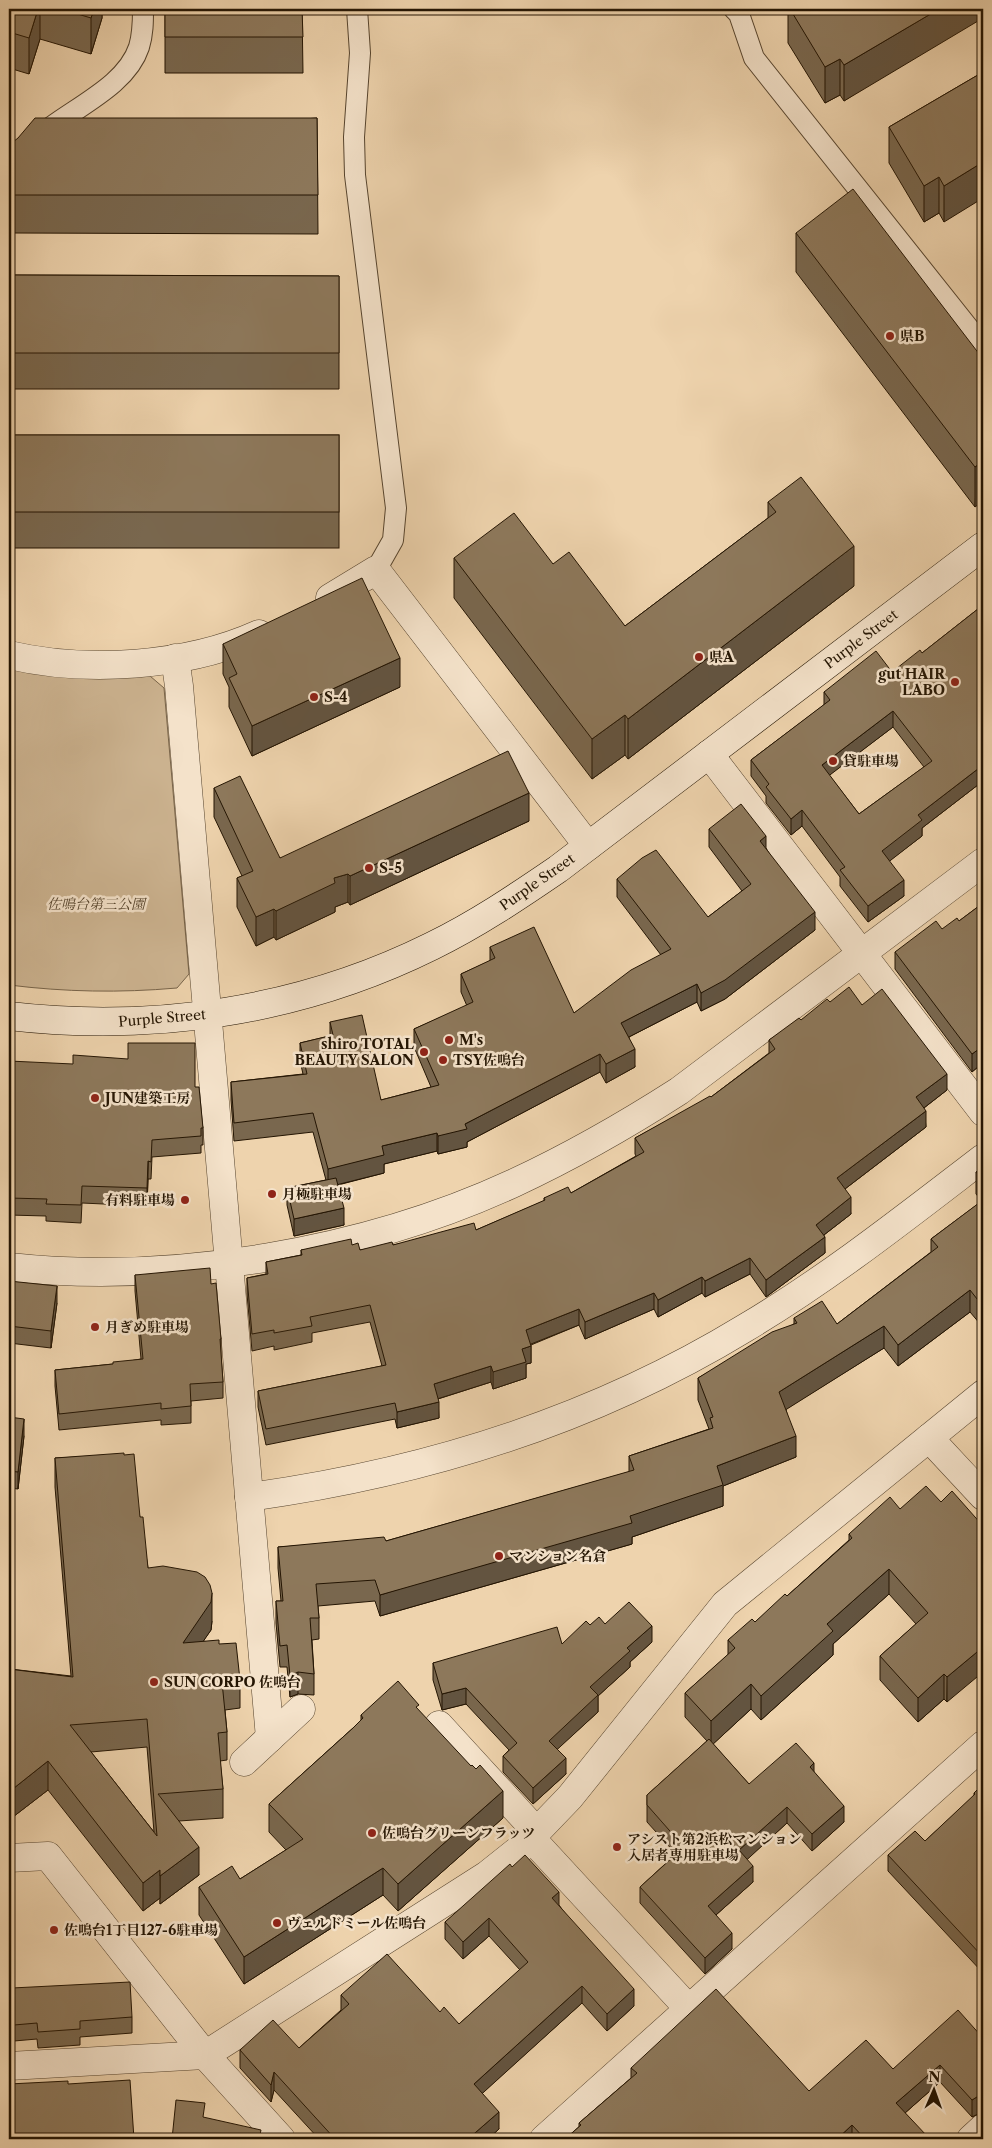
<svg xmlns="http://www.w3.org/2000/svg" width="992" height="2148" font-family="'Libre Caslon Text','Noto Serif JP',serif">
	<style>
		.park { fill: #ccb390; stroke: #78644a }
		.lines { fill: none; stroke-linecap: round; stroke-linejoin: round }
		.lane-casing { stroke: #56442e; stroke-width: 22 }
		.street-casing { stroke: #56442e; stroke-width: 29 }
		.secondary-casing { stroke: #241503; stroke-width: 29 }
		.lane { stroke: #f4e2ca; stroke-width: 20 }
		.street { stroke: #f4e2ca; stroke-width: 28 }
		.secondary { stroke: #f4e2ca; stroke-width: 28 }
		.wall { fill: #79674e; stroke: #241503; fill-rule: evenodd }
		.shaded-wall { fill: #635440; stroke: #241503 }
		.building { fill: #8d785b; stroke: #241503; fill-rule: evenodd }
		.poi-dot { fill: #8f2418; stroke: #f4e2ca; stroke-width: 2 }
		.labels { text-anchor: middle; stroke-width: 5; stroke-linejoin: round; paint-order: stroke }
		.poi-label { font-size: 14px; font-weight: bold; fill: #241503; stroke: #f4e2ca; text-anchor: start }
		.street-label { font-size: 14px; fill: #241503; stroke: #f4e2ca }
		.park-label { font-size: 14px; font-style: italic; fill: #56442d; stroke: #f4e2ca }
	</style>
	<rect width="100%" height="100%" fill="#eed3ad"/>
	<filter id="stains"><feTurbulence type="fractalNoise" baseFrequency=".004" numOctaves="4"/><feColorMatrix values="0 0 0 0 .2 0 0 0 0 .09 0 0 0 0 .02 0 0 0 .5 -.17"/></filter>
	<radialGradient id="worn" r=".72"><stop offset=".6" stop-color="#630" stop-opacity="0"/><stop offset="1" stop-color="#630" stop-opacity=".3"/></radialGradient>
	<path class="park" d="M 9,668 C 55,680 103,677 150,676 L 164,688 L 189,974 L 177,988 C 120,993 65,992 9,985 Z"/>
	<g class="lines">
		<g class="lane-casing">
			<g id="lane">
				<polyline points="357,9 360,53 354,137 355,175 396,508 393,540 376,570"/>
				<polyline points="734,9 739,14 754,58 983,346"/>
				<path d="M 9,169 C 38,118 122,99 139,47 C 143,34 143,22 143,9"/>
			</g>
		</g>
		<g class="street-casing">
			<g id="street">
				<polyline points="330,598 376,570 588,846"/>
				<path d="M 9,655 C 86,673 186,667 259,634"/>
				<polyline points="175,658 179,686 270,1738"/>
				<polyline points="709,754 983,1112"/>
				<path d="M 9,1267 C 172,1285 365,1252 514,1183 C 572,1156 626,1125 679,1091 L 983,862"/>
				<polyline points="929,1438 983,1496"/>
				<path d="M 249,1497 C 424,1473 594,1420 745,1328 C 829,1278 906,1217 983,1158"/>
				<polyline points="439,1725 537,1832"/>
				<polyline points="244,1762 301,1709"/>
				<polyline points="531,1838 689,2009"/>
				<polyline points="9,1858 48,1856 205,2055 281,2139"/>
				<polyline points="9,2066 205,2055 487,1875 521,1848 570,1797 725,1604 983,1394"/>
				<polyline points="544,2139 983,1745"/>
				<polyline points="971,2139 983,2128"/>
			</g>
		</g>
		<g class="secondary-casing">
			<path id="secondary" d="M 9,1016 C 154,1033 301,1011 432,946 C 477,924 517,897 558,869 L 983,546"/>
		</g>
		<use href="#lane" class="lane"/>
		<use href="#street" class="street"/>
		<use href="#secondary" class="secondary"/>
	</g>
	<g class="wall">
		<polygon points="9,9 102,9 102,18 91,54 40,39 29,74 9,68"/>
		<polygon points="165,9 302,9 303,73 165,73"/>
		<polygon points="788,9 983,9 844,101 840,95 825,103 788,43"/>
		<polygon points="983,72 944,222 939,213 924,222 889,163 889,127"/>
		<polygon points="317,118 318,234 14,233 14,215 9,214 9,142"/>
		<polygon points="796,233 983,359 975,507 796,272"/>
		<polygon points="9,275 339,276 339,389 9,389"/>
		<rect x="9" y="435" width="330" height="113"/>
		<polygon points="768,502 854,586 628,759 625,755 592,779 454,598 454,558 553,564 625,626 768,518"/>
		<path d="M 983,605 L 983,781 L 922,828 L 922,836 L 889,861 L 904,896 L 868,922 L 840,886 L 840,877 L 802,826 L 791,835 L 766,803 L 766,796 L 751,776 L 751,760 L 824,705 L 824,692 L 892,672 L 922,653 ZM 893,727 L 924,767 L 859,814 L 829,775 Z"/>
		<polygon points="223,644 400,687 252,756 229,707 229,687 223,674"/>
		<polygon points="214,788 280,858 529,821 350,905 348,902 335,907 335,912 276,940 274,937 256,946 237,907 237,878 242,876 214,817"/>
		<polygon points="709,829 766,848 815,930 725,999 701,1011 697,1002 629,1037 635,1067 606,1083 600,1072 467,1142 467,1147 438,1154 437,1151 384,1164 384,1173 338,1185 344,1225 294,1236 287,1205 287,1188 326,1180 313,1132 234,1141 231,1100 231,1082 303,1074 300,1061 300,1043 330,1036 330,1022 381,1100 431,1087 414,1047 414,1029 467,1006 461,992 461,974 490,961 490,947 574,1013 661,955 617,897 617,879 708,917 742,891 709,847"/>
		<polygon points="983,903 983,1071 979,1066 972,1072 895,969 895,952 959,921"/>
		<polygon points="830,1002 862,1005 947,1090 924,1108 926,1127 845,1189 851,1214 824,1235 825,1253 766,1297 750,1274 705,1297 702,1293 658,1317 654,1309 585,1339 579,1325 531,1345 531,1363 526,1364 526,1378 493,1389 491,1382 438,1399 439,1418 397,1428 395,1419 266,1445 258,1407 258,1391 382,1366 370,1322 312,1333 312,1342 274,1350 274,1346 252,1351 247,1294 247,1278 266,1274 266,1262 301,1255 301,1250 352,1245 360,1250 393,1245 476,1230 544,1201 544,1198 571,1193 636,1156 635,1154 635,1138 711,1097 769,1053 769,1040"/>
		<polygon points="9,1061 195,1087 203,1128 203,1145 201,1145 201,1153 152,1157 151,1179 148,1179 147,1206 82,1203 81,1223 46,1221 46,1216 9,1215"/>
		<polygon points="983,1167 983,1324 981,1325 970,1312 898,1366 884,1348 786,1409 796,1457 723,1486 723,1506 632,1537 632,1544 380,1616 375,1601 318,1606 319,1618 319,1639 312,1640 314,1674 314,1695 298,1694 290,1697 287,1667 280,1667 276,1623 276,1601 281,1601 278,1568 278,1547 386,1541 629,1472 629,1456 709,1429 698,1400 698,1378 794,1324 794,1318 837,1324 931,1252 931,1239 982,1201 976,1194 976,1172"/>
		<polygon points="135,1275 211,1284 221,1339 221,1355 223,1382 223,1398 191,1401 191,1423 161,1425 161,1420 59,1430 55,1386 55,1370 113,1364 141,1359 135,1291"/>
		<polygon points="9,1281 57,1303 51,1348 9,1343"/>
		<polygon points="9,1417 24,1436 18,1489 9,1488"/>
		<path d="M 124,1455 L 140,1517 L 148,1568 L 212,1621 L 211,1630 L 203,1641 L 219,1644 L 240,1680 L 240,1708 L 225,1710 L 227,1732 L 227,1760 L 220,1761 L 223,1789 L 223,1818 L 179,1821 L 199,1875 L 160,1904 L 160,1898 L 143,1911 L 48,1790 L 9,1820 L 9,1586 L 10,1611 L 14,1640 L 10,1669 L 71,1676 L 55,1487 L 55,1458 ZM 147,1747 L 154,1832 L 91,1752 Z"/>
		<polygon points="952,1491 947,1702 944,1699 918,1722 880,1680 880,1656 916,1624 889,1594 833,1644 833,1655 761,1720 751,1709 713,1744 749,1784 814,1773 844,1822 812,1851 787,1823 747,1859 753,1882 716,1915 732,1949 705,1974 640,1903 640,1887 676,1854 647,1822 647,1795 707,1741 685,1717 685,1693 728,1655 728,1640 755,1622 787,1596 849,1540 849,1534 900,1509 941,1502"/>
		<polygon points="605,1624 652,1642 630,1662 630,1667 598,1696 598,1712 557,1749 566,1774 533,1804 503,1772 503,1756 509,1750 466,1704 442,1710 433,1680 433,1663 562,1644 590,1625"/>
		<polygon points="419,1711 503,1818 398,1911 383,1895 244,1984 199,1915 199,1887 240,1879 286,1850 269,1832 269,1804 353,1728 361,1720 361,1715"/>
		<polygon points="983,1754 983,1781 978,1775 978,1759"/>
		<polygon points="983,1784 983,1973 888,1871 888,1855 925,1841 974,1796 974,1793"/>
		<polygon points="512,1867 559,1905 634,2006 607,2031 582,2003 482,2093 499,2129 488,2139 319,2139 274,2090 271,2102 240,2068 240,2050 299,2048 341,2010 341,1995 440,2012 459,2024 520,1970 489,1936 463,1959 445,1939 445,1922"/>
		<polygon points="12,1988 132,2017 132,2033 80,2037 80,2045 38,2048 37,2039 14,2041"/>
		<polygon points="983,2038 983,2113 980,2113 972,2117 940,2082 905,2113 927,2139 565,2139 579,2127 579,2123 631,2078 631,2068 809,2091 893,2069"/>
	</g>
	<g class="shaded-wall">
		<polygon points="38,9 40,9 40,39 29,74 29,38"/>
		<polygon points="94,9 102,9 102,18 91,54 91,18"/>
		<polygon points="939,9 983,9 983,18 844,101 844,65"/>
		<polygon points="840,59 840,95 825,103 825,67"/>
		<polygon points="12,87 12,125 9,134 9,96"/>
		<polygon points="983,162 983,198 944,222 944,186"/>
		<polygon points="939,177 939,213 924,222 924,186"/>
		<polygon points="983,461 983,501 975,507 975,467"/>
		<polygon points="854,546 854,586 628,759 628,719"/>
		<polygon points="400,658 400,687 252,756 252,726"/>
		<polygon points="893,711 893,727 822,781 822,765"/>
		<polygon points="625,715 625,755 592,779 592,739"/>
		<polygon points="983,765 983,781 922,828 922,836 882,867 882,851 918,815"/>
		<polygon points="529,793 529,821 350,905 350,876"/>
		<polygon points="802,810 802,826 791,835 791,819"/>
		<polygon points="766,836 766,854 760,841"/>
		<polygon points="348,874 348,902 335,907 335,912 331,914 276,940 276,911 334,878"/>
		<polygon points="904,880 904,896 868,922 868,906"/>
		<polygon points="274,909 274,937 256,946 256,917"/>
		<polygon points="815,912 815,930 725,999 701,1011 701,993"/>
		<polygon points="697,984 697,1002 621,1041 621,1023"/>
		<polygon points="635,1049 635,1067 606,1083 606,1064"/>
		<polygon points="979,1049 979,1066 972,1072 972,1054"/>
		<polygon points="600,1054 600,1072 467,1142 467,1147 438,1154 438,1136 465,1124"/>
		<polygon points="947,1074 947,1090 916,1114 916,1097"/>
		<polygon points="926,1111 926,1127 837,1195 837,1178"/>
		<polygon points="437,1133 437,1151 384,1164 384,1173 328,1187 328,1169 382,1146"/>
		<polygon points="148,1161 148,1179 147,1206 147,1188"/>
		<polygon points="851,1197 851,1214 816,1241 816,1225"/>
		<polygon points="344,1208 344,1225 294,1236 294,1219"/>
		<polygon points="825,1237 825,1253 766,1297 766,1280"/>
		<polygon points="750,1258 750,1274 705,1297 705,1281"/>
		<polygon points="702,1277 702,1293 658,1317 658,1300"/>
		<polygon points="57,1286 57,1303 51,1348 51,1331"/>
		<polygon points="970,1290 970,1312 898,1366 898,1345"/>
		<polygon points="654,1293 654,1309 585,1339 585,1322"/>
		<polygon points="983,1302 983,1324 981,1325 981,1304"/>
		<polygon points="579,1309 579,1325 526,1346 526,1330"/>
		<polygon points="884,1326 884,1348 779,1414 779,1392"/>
		<polygon points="531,1346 531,1363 526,1364 526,1378 493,1389 493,1372 522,1349"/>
		<polygon points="491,1366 491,1382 434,1400 434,1384"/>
		<polygon points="439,1402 439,1418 397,1428 397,1412"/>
		<polygon points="24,1419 24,1436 18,1489 18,1472"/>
		<polygon points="796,1436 796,1457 723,1486 723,1506 632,1537 632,1544 380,1616 380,1595 630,1516 717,1466"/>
		<polygon points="889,1569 889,1594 833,1644 833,1655 761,1720 761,1696 827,1624"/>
		<polygon points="10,1586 10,1614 9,1622 9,1594"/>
		<polygon points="212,1593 212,1621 211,1630 183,1671 183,1643"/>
		<polygon points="14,1612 14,1640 9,1683 9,1654"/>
		<polygon points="652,1626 652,1642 630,1662 630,1667 598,1696 598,1712 549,1757 549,1741 590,1687 627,1648"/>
		<polygon points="983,1647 983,1672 947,1702 947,1677"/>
		<polygon points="298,1672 298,1694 290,1697 290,1676"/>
		<polygon points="944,1674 944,1699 918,1722 918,1698"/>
		<polygon points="751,1684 751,1709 711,1746 711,1721"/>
		<polygon points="466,1688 466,1704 442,1710 442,1694"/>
		<polygon points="566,1758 566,1774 533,1804 533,1788"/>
		<polygon points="48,1761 48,1790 9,1820 9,1792"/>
		<polygon points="814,1763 814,1779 810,1767"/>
		<polygon points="503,1791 503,1818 398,1911 398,1884"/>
		<polygon points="844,1806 844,1822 812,1851 812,1834"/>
		<polygon points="787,1807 787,1823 739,1867 739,1850"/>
		<polygon points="199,1847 199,1875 160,1904 160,1876"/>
		<polygon points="753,1866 753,1882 708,1922 708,1906"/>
		<polygon points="383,1868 383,1895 244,1984 244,1957"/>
		<polygon points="160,1870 160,1898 143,1911 143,1883"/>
		<polygon points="559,1892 559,1909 552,1898"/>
		<polygon points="489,1918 489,1936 463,1959 463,1942"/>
		<polygon points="732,1933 732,1949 705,1974 705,1958"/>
		<polygon points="582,1986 582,2003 474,2101 474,2084"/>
		<polygon points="634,1989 634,2006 607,2031 607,2014"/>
		<polygon points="940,2065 940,2082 896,2121 896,2103"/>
		<polygon points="274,2072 274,2090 271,2102 271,2085"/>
		<polygon points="980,2095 980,2113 972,2117 972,2100"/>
		<polygon points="499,2112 499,2129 488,2139 468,2139"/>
		<polygon points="852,2125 852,2139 837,2139"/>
	</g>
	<g class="building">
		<polygon points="9,9 38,9 29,38 9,32"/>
		<polygon points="61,9 94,9 91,18"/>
		<polygon points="165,9 302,9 303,37 165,37"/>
		<polygon points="790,9 939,9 844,65 840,59 825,67"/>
		<polygon points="983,72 983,162 944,186 939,177 924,186 889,127"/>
		<polygon points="9,86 12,87 9,96"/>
		<polygon points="35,118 317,118 318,195 14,195 14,177 9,176 9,142 13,142 18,138"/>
		<polygon points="853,189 983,359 983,461 975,467 796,233"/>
		<polygon points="9,275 339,276 339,353 9,353"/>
		<rect x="9" y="435" width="330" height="77"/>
		<polygon points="801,477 854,546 628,719 625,715 592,739 454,558 514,513 553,564 569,552 625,626 776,512 768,502"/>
		<polygon points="362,578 400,658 252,726 229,678 237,674 223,644"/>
		<path d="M 983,605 L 983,765 L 918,815 L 922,820 L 882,851 L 904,880 L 868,906 L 840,870 L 845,867 L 802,810 L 791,819 L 766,787 L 769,784 L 751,760 L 830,700 L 824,692 L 876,651 L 892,672 L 920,650 L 922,653 ZM 893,711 L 932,761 L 859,814 L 822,765 Z"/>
		<polygon points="508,751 529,793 350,876 348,874 334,878 335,883 276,911 274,909 256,917 237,878 253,871 214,788 240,776 280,858"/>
		<polygon points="741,804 766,836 760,841 815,912 725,980 701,993 697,984 621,1023 635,1049 606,1064 600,1054 465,1124 467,1129 438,1136 437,1133 382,1146 384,1155 328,1169 313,1113 234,1123 231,1082 307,1074 300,1043 333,1035 330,1022 362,1015 381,1100 439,1085 414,1029 473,1002 461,974 495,958 490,947 534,927 574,1013 631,970 671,949 617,879 642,858 656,850 708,917 751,884 709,829"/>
		<polygon points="983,903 983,1054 979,1049 972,1054 895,952 936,921 942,929 957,918 959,921"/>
		<polygon points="849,987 862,1005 882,989 947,1074 916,1097 926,1111 837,1178 851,1197 816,1225 825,1237 766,1280 750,1258 705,1281 702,1277 658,1300 654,1293 585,1322 579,1309 526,1330 531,1346 522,1349 526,1362 493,1372 491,1366 434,1384 439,1402 397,1412 395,1403 266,1429 258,1391 386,1365 370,1305 310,1317 312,1326 274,1333 274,1330 252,1334 247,1278 268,1274 266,1262 302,1255 301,1250 351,1239 352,1245 358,1243 360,1250 392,1242 393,1245 474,1223 476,1230 545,1200 544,1198 568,1187 571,1193 644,1152 635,1138 710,1096 711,1097 775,1049 769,1040 799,1018 801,1020 827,999 830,1002"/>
		<polygon points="128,1043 195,1043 195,1087 199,1087 203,1128 201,1128 201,1136 152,1140 151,1162 148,1161 147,1188 82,1186 81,1205 46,1204 47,1199 9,1198 9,1061 73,1064 73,1055 128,1059"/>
		<polygon points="983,1167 983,1181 976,1172"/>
		<polygon points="336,1178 344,1208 294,1219 287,1188"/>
		<polygon points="983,1200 983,1302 981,1304 970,1290 898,1345 884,1326 779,1392 796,1436 717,1466 723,1485 630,1516 632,1523 380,1595 375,1580 316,1584 319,1618 310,1618 314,1674 298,1672 290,1676 287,1645 280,1646 276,1601 283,1601 278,1547 384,1537 386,1541 634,1470 629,1456 713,1428 710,1418 713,1417 698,1378 772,1332 797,1323 794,1318 822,1301 837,1324 938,1247 931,1239"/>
		<polygon points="210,1268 211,1284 216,1283 221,1339 220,1339 223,1382 190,1384 191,1406 161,1409 161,1403 59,1414 55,1370 113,1364 113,1362 143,1359 135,1275"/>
		<polygon points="9,1281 57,1286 51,1331 9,1326"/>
		<polygon points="9,1417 24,1419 18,1472 9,1471"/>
		<path d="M 124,1453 L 124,1455 L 134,1454 L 140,1517 L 143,1517 L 148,1568 L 163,1566 L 197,1572 L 205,1577 L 210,1585 L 212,1593 L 211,1602 L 183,1643 L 219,1640 L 219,1644 L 236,1643 L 240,1680 L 222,1682 L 227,1732 L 218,1733 L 223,1789 L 158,1794 L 199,1847 L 160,1876 L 160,1870 L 143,1883 L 48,1761 L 9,1792 L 9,1669 L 73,1677 L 55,1458 ZM 147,1719 L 157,1836 L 70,1725 Z"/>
		<polygon points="926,1486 941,1502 952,1491 983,1526 983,1647 947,1677 944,1674 918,1698 880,1656 928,1613 889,1569 827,1624 833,1631 761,1696 751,1684 711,1721 685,1693 735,1648 728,1640 752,1619 755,1622 785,1594 787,1596 852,1538 849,1534 890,1497 900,1509"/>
		<polygon points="629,1602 652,1626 627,1648 630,1651 590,1687 598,1695 549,1741 566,1758 533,1788 503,1756 517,1743 466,1688 442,1694 433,1663 557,1627 562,1644 586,1621 590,1625 599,1617 605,1624"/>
		<polygon points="9,1611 14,1612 9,1654"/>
		<polygon points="398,1681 419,1705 416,1707 471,1766 472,1765 476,1769 480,1765 503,1791 398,1884 383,1868 244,1957 199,1887 232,1866 240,1879 303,1839 269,1804 353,1728 363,1718 361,1715"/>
		<polygon points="709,1739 749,1784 796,1743 814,1763 810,1767 844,1806 812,1834 787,1807 739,1850 753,1866 708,1906 732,1933 705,1958 640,1887 684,1847 647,1805 647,1795"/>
		<polygon points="983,1754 983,1765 978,1759"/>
		<polygon points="983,1784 983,1957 888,1855 915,1831 925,1841 975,1794 974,1793"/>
		<polygon points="525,1855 559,1892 552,1898 634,1989 607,2014 582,1986 474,2084 499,2112 468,2139 335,2139 274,2072 271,2085 240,2050 273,2020 299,2048 349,2004 341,1995 387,1954 440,2012 444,2007 459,2024 528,1962 489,1918 463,1942 445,1922 510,1864 512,1867"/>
		<polygon points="130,1982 132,2017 80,2021 80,2029 38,2032 37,2023 14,2025 12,1988"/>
		<polygon points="716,1989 809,2091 866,2040 893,2069 958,2010 983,2038 983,2095 980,2095 972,2100 940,2065 896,2103 927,2136 924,2139 865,2139 852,2125 837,2139 565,2139 581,2125 579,2123 637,2073 631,2068"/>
		<polygon points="130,2080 134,2139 9,2139 9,2084 68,2081 68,2084"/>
		<polygon points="176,2100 205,2103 203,2117 261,2130 259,2139 172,2139"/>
	</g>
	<g class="poi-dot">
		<circle cx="890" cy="336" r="5"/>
		<circle cx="699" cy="657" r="5"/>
		<circle cx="955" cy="682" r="5"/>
		<circle cx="314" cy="697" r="5"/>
		<circle cx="833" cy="761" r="5"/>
		<circle cx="369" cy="868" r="5"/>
		<circle cx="449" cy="1040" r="5"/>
		<circle cx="424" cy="1052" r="5"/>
		<circle cx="443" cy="1060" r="5"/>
		<circle cx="95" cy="1098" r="5"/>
		<circle cx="272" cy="1194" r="5"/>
		<circle cx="185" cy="1200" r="5"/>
		<circle cx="95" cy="1327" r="5"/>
		<circle cx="499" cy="1556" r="5"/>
		<circle cx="154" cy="1682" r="5"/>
		<circle cx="372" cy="1833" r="5"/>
		<circle cx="617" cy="1847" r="5"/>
		<circle cx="277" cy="1923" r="5"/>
		<circle cx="54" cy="1930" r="5"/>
	</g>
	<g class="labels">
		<g class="poi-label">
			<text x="900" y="341">県B</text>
			<text x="709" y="662">県A</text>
			<text x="945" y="679" text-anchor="end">gut HAIR<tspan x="945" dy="16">LABO</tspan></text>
			<text x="324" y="702">S-4</text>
			<text x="843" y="766">貸駐車場</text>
			<text x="379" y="873">S-5</text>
			<text x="459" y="1045">M's</text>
			<text x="414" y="1049" text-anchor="end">shiro TOTAL<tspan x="414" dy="16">BEAUTY SALON</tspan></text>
			<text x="453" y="1065">TSY佐鳴台</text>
			<text x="105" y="1103">JUN建築工房</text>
			<text x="282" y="1199">月極駐車場</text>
			<text x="175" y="1205" text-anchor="end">有料駐車場</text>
			<text x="105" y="1332">月ぎめ駐車場</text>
			<text x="509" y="1561">マンション名倉</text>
			<text x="164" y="1687">SUN CORPO 佐鳴台</text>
			<text x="382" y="1838">佐鳴台グリーンフラッツ</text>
			<text x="627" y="1844">アシスト第2浜松マンション<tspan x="627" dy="16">入居者専用駐車場</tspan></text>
			<text x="287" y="1928">ヴェルドミール佐鳴台</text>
			<text x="64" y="1935">佐鳴台1丁目127-6駐車場</text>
		</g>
		<g class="street-label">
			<text transform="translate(861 639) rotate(-37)" y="5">Purple Street</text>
			<text transform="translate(537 882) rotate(-35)" y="5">Purple Street</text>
			<text transform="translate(162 1018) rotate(-5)" y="5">Purple Street</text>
		</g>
		<g class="park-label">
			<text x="96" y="909">佐鳴台第三公園</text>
		</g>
	</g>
	<rect width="992" height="2148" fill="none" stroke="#eed3ad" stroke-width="30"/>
	<rect x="10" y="10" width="972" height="2128" fill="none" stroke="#241503" stroke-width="2.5"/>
	<rect x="15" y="15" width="962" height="2118" fill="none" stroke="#241503"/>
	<g transform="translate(934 2090) rotate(2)" stroke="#f4e2ca" stroke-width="4" paint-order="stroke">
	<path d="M0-4L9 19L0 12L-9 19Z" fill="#241503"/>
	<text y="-8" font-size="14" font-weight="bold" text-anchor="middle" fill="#241503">N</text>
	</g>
	<rect width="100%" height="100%" filter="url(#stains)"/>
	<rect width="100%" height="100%" fill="url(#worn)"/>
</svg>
